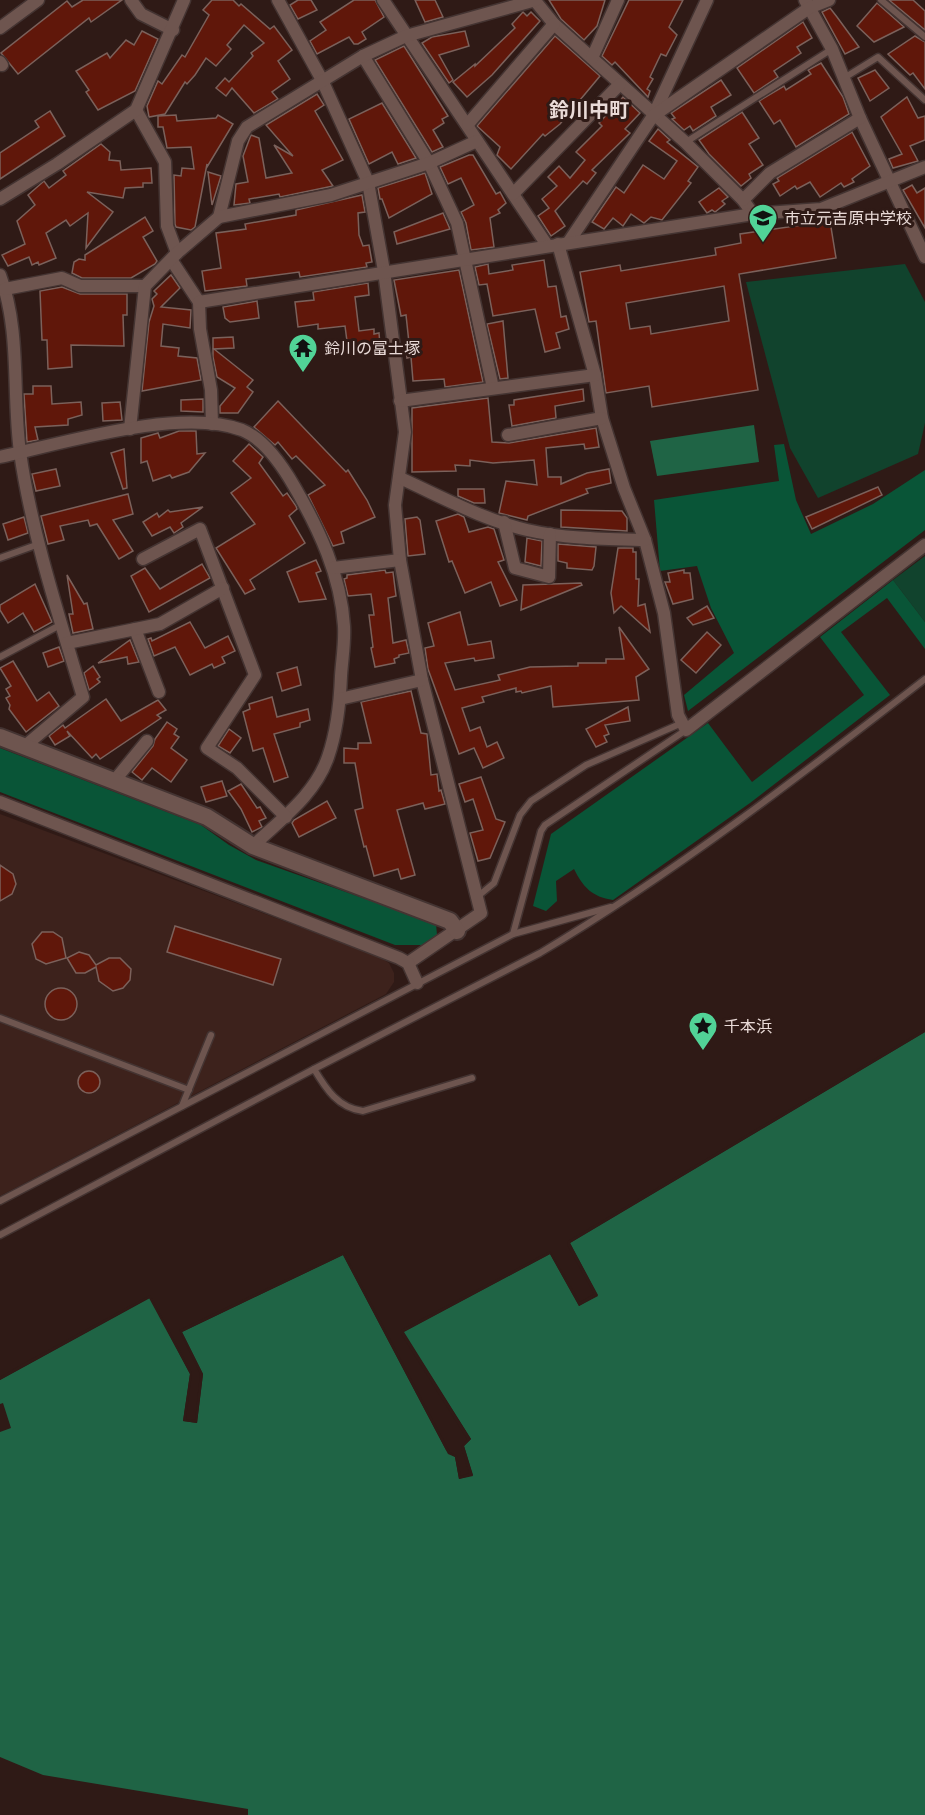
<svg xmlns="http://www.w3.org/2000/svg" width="925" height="1815" font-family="Commissioner,'Noto Sans JP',sans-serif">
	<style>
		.built { fill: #3d221c }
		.green { fill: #11432d }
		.forest { fill: #095537 }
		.water { fill: #1f6445 }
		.pier { fill: #2f1a16 }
		.building { fill: #60170a; stroke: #7b615b; stroke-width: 1.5; fill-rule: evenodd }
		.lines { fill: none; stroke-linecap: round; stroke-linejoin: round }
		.lane-casing { stroke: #443432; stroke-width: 9 }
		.street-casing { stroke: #443432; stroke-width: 15 }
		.secondary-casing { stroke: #443432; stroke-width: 20 }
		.lane { stroke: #6e554f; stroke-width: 6 }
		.street { stroke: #6e554f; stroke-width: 12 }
		.secondary { stroke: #6e554f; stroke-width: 16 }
		.labels { text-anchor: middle; stroke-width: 6; stroke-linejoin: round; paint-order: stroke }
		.poi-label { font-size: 16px; fill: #e9dad7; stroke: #2f1a16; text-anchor: start }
		.quarter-label { font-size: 20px; font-weight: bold; fill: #e9dad7; stroke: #2f1a16 }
	</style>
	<rect width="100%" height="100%" fill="#2f1a16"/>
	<polygon class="built" points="0,814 379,957 389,963 394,973 394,982 386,994 0,1196"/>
	<g class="green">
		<polygon points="905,264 925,302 925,423 918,454 818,498 790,448 746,282"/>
		<polygon points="925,556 925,622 893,580"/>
	</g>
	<g class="forest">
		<polygon points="784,444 796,500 811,534 873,504 925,470 925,530 688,711 684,695 734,653 711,608 697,566 660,571 654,500 779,481 774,445"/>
		<path d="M 893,580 L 925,622 L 925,649 L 887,598 L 841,632 L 890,695 L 750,803 L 613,900 C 592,897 583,887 574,869 L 556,881 L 557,901 L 546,911 L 533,906 L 551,834 L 708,723 L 752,782 L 864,695 L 820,637 Z"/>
		<polygon points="0,748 201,825 229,845 256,860 436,924 437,935 422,945 395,945 0,792"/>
	</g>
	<g class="water">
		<polygon points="754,425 759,462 657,476 650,441"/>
		<polygon points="925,1032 925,1815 248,1815 248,1809 43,1775 0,1757 0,1432 11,1428 3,1403 0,1404 0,1380 150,1298 190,1374 183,1421 197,1423 203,1374 182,1332 343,1255 448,1454 455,1457 459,1479 473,1475 464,1446 471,1439 403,1332 550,1254 579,1306 598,1296 570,1243"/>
	</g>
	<polygon class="pier" points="925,1029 925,1032 570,1243 598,1295 579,1306 550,1254 404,1332 471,1439 464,1446 473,1476 459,1479 455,1457 446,1450 343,1255 182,1332 203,1374 197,1423 183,1421 190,1374 149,1298 0,1380 0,1377 26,1362 150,1295 192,1373 186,1419 195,1420 200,1374 179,1330 344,1252 450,1452 457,1456 461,1476 469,1473 461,1447 467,1439 401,1334 401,1330 550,1251 580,1302 594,1294 567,1245 568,1241"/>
	<g class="building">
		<polygon points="83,0 122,0 91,22 89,18 18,74 1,53 67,1 72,7"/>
		<polygon points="212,0 233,0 239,6 241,4 270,29 274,26 292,50 278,61 290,79 272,92 278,99 254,113 232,88 226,96 216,88 225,78 229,82 253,56 251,53 264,43 244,25 227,45 231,49 216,66 206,58 195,75 187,84 185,82 165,114 149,117 147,106 158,81 162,84 182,55 185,57 209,15 203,10"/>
		<polygon points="298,0 311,0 317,10 298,19 290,5"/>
		<polygon points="354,0 375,0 384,17 362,32 366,39 358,44 354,44 349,37 317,54 310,41 326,30 320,22"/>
		<polygon points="415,0 435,0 443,17 425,22"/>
		<polygon points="549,0 605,0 597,26 584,40 561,19"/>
		<polygon points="629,0 683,0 669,27 677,35 666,56 661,54 650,77 653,79 647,89 650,91 648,97 615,62 612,65 602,56"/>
		<polygon points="889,0 913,0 925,11 925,30"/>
		<polygon points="877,3 904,27 874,42 857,26"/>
		<polygon points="830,8 837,17 859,47 845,54 822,12"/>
		<polygon points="523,12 527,16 531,12 540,21 492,75 467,97 453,82 475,64 475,66 515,28 512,24"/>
		<polygon points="803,22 812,38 797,47 801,53 774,71 778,77 754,93 737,68"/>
		<polygon points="142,31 158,39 135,91 98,110 86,92 89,90 76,71 107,53 110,58 126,40 134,45"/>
		<polygon points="465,31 469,46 439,55 453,80 449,83 422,43 432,37"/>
		<polygon points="555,36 600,76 560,124 545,136 543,134 511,169 497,155 500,147 477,126"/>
		<polygon points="915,36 925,42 925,89 913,73 910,75 888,54"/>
		<polygon points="404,46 448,116 442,119 444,123 433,130 443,147 432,152 375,60"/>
		<polygon points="821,63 843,97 849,114 796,147 780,120 774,124 759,101 784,86 786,90 811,74 808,70"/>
		<polygon points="875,70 889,88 870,101 858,78"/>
		<polygon points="721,80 731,95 711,107 716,116 693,131 690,126 684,130 672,119 675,118 671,113"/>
		<polygon points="317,94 324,105 315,111 343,160 322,170 333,186 280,197 279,194 249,199 250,203 234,205 236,184 248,182 243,156 251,135 259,138 266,178 292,173 274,145 293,156 266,125"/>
		<polygon points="623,97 640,113 625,129 630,133 592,170 596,173 587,184 583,181 555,211 565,226 551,236 538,216 549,208 542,199 557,186 548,177 559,166 570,178 585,160 576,152 602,126 599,123"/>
		<polygon points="907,97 918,118 925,116 925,140 910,146 918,161 893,168 889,159 902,154 881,117"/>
		<polygon points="382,103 416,158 398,164 392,152 369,164 349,119"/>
		<polygon points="50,111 65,136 0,179 0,153 39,127 35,121"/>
		<polygon points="742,112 759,138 749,144 763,165 749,174 751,178 741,186 709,154 699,140"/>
		<polygon points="176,115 177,121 216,118 218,115 233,124 207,167 207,164 195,227 191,230 176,227 175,224 174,175 181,176 182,168 194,169 191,147 167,148 163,127 158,127 158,116"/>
		<polygon points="658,129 670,140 667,142 698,167 688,181 691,183 662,220 651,217 644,223 631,214 623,226 613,218 604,229 592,222 616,187 624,193 643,165 664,179 677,161 649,141"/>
		<polygon points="852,132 870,166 852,179 854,182 844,187 841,183 820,197 810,182 797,189 795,186 780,196 773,184 779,181 777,178"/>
		<polygon points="101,144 110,152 109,160 120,161 121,170 151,168 152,183 143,183 143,187 125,188 123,198 87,192 113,212 86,248 88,213 70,226 66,220 46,233 56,258 39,265 38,262 32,265 29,257 8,266 2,255 25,244 17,221 35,205 28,195 44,181 49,188 66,175 63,171"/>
		<polygon points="469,155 473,155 496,194 500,192 506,203 498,210 500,213 490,218 494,247 471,250 466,223 461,212 474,205 461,178 448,184 440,167"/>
		<polygon points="208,172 221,176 212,205"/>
		<polygon points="425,173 432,194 389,218 382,199 380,199 378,188"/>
		<polygon points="912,185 917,193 925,188 925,228 903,190"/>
		<polygon points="719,188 728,197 722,201 725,204 715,212 712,210 707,213 699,202"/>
		<polygon points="362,195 365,212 358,213 359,235 363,246 369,245 372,262 366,263 367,267 300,277 299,272 246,279 247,286 205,291 202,271 221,268 216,233 246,229 245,224 296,215 296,210"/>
		<polygon points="443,213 450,229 397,244 394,232"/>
		<polygon points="145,217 153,231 143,237 157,261 155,264 131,278 82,278 72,273 74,262 79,259 85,260 85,255"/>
		<path d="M 830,221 L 836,258 L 739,274 L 758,390 L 652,407 L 649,386 L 606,393 L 596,321 L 589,322 L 580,272 L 620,265 L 621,271 L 716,255 L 715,248 L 741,243 L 740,234 ZM 724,286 L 729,321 L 651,334 L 650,326 L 630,329 L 626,303 Z"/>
		<polygon points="544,260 548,287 556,286 561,317 566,316 569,329 556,333 560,348 545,352 535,309 493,316 487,284 479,285 475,267 488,264 489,274 513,270 512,265"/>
		<polygon points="459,270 483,382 445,387 444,379 413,381 411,357 407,358 405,343 409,343 406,315 401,316 394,280"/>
		<polygon points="171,275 180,288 161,307 191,310 190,328 163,324 161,346 179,348 178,356 197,358 201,380 142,391 149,322 154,306 152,299 157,294 154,291"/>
		<polygon points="368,283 369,295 355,297 359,331 374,329 374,334 379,333 380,345 348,349 345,326 318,329 318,324 298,327 295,302 314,300 313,292"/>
		<polygon points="62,287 80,294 127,294 127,315 123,315 124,346 71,345 72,367 48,369 47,340 42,340 40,291"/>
		<polygon points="257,301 259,318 230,322 225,318 223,307"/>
		<polygon points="503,321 508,378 500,379 487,324"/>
		<polygon points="233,337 234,348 214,349 253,380 247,387 253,392 238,413 220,413 220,406 235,388 217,377 213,357 213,338"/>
		<polygon points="33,386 51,386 52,404 81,402 82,415 68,419 68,425 35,427 38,440 27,442 24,394 33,394"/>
		<polygon points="583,389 584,401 555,406 556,418 512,426 509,405 514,405 514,400"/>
		<polygon points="488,398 492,442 509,443 596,428 599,447 585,449 584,444 546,448 548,477 561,477 561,484 587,473 609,469 611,483 586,489 588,493 528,516 527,520 499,513 506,481 537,485 534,460 493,463 470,460 470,466 455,465 456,471 412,472 412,408"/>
		<polygon points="203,399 203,412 181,411 181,400"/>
		<polygon points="278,401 346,472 348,470 367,500 375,517 341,532 344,543 333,546 308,495 325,485 296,456 292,459 278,442 275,445 254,427"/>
		<polygon points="120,402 122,420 103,421 102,403"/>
		<polygon points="179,431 196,431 197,454 205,453 189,472 172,478 170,475 153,481 147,461 141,463 141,438 158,433 160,438"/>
		<polygon points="249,444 263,457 259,463 283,496 287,493 296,506 297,509 289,516 305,543 250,580 255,589 245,594 216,548 255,524 231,493 251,478 233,461"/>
		<polygon points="124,449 127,488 123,489 111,453"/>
		<polygon points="56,469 60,486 36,491 32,474"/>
		<polygon points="878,487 882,495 812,529 806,517"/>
		<polygon points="458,489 484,489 485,503 474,503 458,496"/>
		<polygon points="128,494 133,514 113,520 133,551 119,559 97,524 90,526 88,520 60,526 64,540 48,544 41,516"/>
		<polygon points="203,507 181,523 183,527 174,533 170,527 152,536 143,522 157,513 159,517 168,510 170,512"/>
		<polygon points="561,510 622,511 627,518 627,531 561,527"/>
		<polygon points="458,514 464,517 469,532 488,527 494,529 504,560 498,562 517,600 500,606 491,582 465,593 452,561 449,562 436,521"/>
		<polygon points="24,517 28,533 8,540 3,524"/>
		<polygon points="417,517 420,520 425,554 408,556 405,519"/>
		<polygon points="527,538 542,541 541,566 525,562"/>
		<polygon points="558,544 596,547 594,566 592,570 567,568 567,563 558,561"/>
		<polygon points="618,548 633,548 633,552 636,552 636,579 639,579 638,606 645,604 650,632 621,606 614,613 611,593"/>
		<polygon points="316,560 321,571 316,573 326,599 299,602 287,572"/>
		<polygon points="202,564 210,578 149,612 131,576 145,568 160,589"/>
		<polygon points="385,570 386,573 393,572 396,596 388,598 393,643 406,640 409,653 399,655 399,657 394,659 395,663 375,667 371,648 373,647 369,615 374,615 371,594 348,596 344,579 347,578 347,575"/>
		<polygon points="684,570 684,573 690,573 693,599 673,604 665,582 670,582 668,573"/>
		<polygon points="67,575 84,604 87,603 93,629 73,633 69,614 73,614"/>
		<polygon points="581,583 582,585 521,610 523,585"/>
		<polygon points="35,584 52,622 34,632 23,613 8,623 0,610 0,605"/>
		<polygon points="707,606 714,618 693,625 687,618"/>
		<polygon points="460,612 468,645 491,641 494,658 475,661 474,658 445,663 455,690 500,680 498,675 530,667 578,666 578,663 606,663 606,659 624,659 619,627 649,669 636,677 639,700 553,707 551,686 522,693 521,691 516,692 516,688 482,697 484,702 462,708 470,731 480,727 487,747 497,742 504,758 483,768 474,748 459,754 428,669 425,648 434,646 428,623"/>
		<polygon points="190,622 205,648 228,636 235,651 222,657 225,663 214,668 212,664 190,675 175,647 154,656 148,639 151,638 152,641"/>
		<polygon points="707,632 721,645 696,673 681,660"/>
		<polygon points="130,640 139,662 128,664 127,657 98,663"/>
		<polygon points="59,647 64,661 48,667 43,653"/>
		<polygon points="13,661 37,701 49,692 59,706 26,732 9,709 10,705 6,698 10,696 6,689 11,686 0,668"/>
		<polygon points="93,666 100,677 97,679 100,682 89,690 84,673"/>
		<polygon points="297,667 301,685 282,691 277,673"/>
		<polygon points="411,691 421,733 427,734 431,775 437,774 439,791 441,790 445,804 425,809 423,803 397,810 415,875 401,879 398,869 374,876 366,846 364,847 355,810 363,808 355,763 344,763 344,748 358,749 358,743 371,743 361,702"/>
		<polygon points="272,697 277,717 308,709 310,720 300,723 300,727 274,734 288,777 274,782 263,748 253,751 243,712 250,709 249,704"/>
		<polygon points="106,699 121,721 158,700 166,710 157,715 161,718 100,759 96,754 92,758 67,731 70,736 55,745 49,736 63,725 65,728"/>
		<polygon points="628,707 630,721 605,725 609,734 604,736 607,742 596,747 586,729"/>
		<polygon points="167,722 177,729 174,734 179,737 171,748 187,760 171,782 152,768 142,780 132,772 153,746 155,739"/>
		<polygon points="229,729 241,738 230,753 218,746"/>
		<polygon points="481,777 496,819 505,822 490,858 478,861 470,833 483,830 473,799 465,802 459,784"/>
		<polygon points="222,781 227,796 206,802 201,787"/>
		<polygon points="241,784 257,808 260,807 266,818 259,821 262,827 252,832 241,809 228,791"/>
		<polygon points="327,801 336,818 299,837 292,823 294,820"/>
		<polygon points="0,865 13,874 16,884 12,894 0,901"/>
		<polygon points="175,926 281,959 273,985 167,952"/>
		<polygon points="42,932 53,932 62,938 66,958 46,964 36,959 32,944"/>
		<polygon points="79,952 89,955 96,965 109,958 120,958 131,969 130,980 123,988 113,991 99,981 96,967 85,973 76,973 67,958"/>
		<circle cx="61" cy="1004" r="16"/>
		<circle cx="89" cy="1082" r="11"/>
	</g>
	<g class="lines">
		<g class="lane-casing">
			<g id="lane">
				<polyline points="881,0 925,37"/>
				<polyline points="844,78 878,57 925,100"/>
				<polyline points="686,142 832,49"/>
				<polyline points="0,558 39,544"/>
				<polyline points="0,657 62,624"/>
				<polyline points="477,897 494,883 520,815 531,801 586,765 682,723"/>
				<polyline points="513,934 611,907"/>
				<polyline points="0,1018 189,1090"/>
				<path d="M 314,1069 C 326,1089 338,1108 363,1111 L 472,1078"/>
				<polyline points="182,1106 211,1035"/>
				<polyline points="0,1201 513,934 541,831 545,825 686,730"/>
				<path d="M 0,1235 L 314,1069 L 540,953 C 676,872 800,776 925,679"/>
			</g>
		</g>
		<g class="street-casing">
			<g id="street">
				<polyline points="131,0 141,14 173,30"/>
				<polyline points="278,0 322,80 368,182 384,271 405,432 395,505 400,560 422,680 481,913 408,963"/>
				<polyline points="383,0 547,245"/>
				<polyline points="805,0 832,49 860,118 925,257"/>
				<polyline points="536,2 554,24 685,142 743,200 753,214"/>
				<polyline points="0,28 38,0"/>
				<polyline points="363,56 429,163 457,223 493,388"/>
				<polyline points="592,58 618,0"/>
				<polyline points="0,62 2,65"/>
				<polyline points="136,110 165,162 167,226 177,253"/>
				<polyline points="654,114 707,0"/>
				<polyline points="468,124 554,24"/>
				<polyline points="513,194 620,84"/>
				<polyline points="0,199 57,164 136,110 184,0"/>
				<polyline points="743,200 770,173 860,118"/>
				<polyline points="219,217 238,141 247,127 363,56 406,36 536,0"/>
				<polyline points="568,243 653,116 809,8 829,0"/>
				<polyline points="558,244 595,375 602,418 624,488 645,540 664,613 678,715 686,730 925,545"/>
				<polyline points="172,261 199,302 200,329 211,390 212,424"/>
				<path d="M 0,275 C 21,331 12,394 20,452 C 31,531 60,620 83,697 L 25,746"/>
				<polyline points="5,289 62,278 80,286 145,286"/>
				<polyline points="199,302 753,214 821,209 925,167"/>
				<polyline points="400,401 595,375"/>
				<polyline points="130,429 145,286 177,253 219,217 331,195 429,163 477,141"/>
				<polyline points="508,435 602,418"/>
				<path d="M 0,457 C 64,443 180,407 242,430 C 264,439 283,467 294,486 C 319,529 341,576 344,626 C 345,643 342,660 341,676 C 340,703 337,731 328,757 C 315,795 281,819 253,846"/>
				<path d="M 400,478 C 440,496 483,520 527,530 C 566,539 605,539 645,540"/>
				<polyline points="504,522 515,568 549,577 550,534"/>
				<polyline points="143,559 200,529 255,675 207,748 237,768 286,817"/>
				<polyline points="333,568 400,560"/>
				<polyline points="135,629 159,692"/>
				<polyline points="67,643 160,624 223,588"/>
				<polyline points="340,699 422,680"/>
				<polyline points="115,780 147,741"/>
				<polyline points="0,802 399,958 408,963 417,983"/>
			</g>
		</g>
		<g class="secondary-casing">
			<polyline id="secondary" points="0,737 207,817 253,846 450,921 457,931"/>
		</g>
		<use href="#lane" class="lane"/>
		<use href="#street" class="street"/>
		<use href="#secondary" class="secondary"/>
	</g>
	<defs>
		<g id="school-pin" transform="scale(1.5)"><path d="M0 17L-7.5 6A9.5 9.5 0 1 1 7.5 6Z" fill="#51d397" stroke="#2f1a16"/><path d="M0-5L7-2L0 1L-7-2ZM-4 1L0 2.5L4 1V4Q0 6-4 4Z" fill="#111"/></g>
		<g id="temple-pin" transform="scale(1.5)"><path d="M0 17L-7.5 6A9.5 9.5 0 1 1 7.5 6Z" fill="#51d397" stroke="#2f1a16"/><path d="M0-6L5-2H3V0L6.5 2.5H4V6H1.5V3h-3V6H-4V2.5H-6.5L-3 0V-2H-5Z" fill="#111"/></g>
		<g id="sight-pin" transform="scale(1.5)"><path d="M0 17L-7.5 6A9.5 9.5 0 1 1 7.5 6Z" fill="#51d397" stroke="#2f1a16"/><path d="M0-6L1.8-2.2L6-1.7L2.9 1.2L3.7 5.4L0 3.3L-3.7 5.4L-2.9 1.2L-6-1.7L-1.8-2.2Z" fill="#111"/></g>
	</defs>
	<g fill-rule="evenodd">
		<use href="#school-pin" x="763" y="218"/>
		<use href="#temple-pin" x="303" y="348"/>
		<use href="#sight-pin" x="703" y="1026"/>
	</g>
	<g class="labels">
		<g class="poi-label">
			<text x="784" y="224">市立元吉原中学校</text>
			<text x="324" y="354">鈴川の富士塚</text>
			<text x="724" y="1032">千本浜</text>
		</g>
		<g class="quarter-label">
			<text x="589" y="117">鈴川中町</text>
		</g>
	</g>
</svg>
